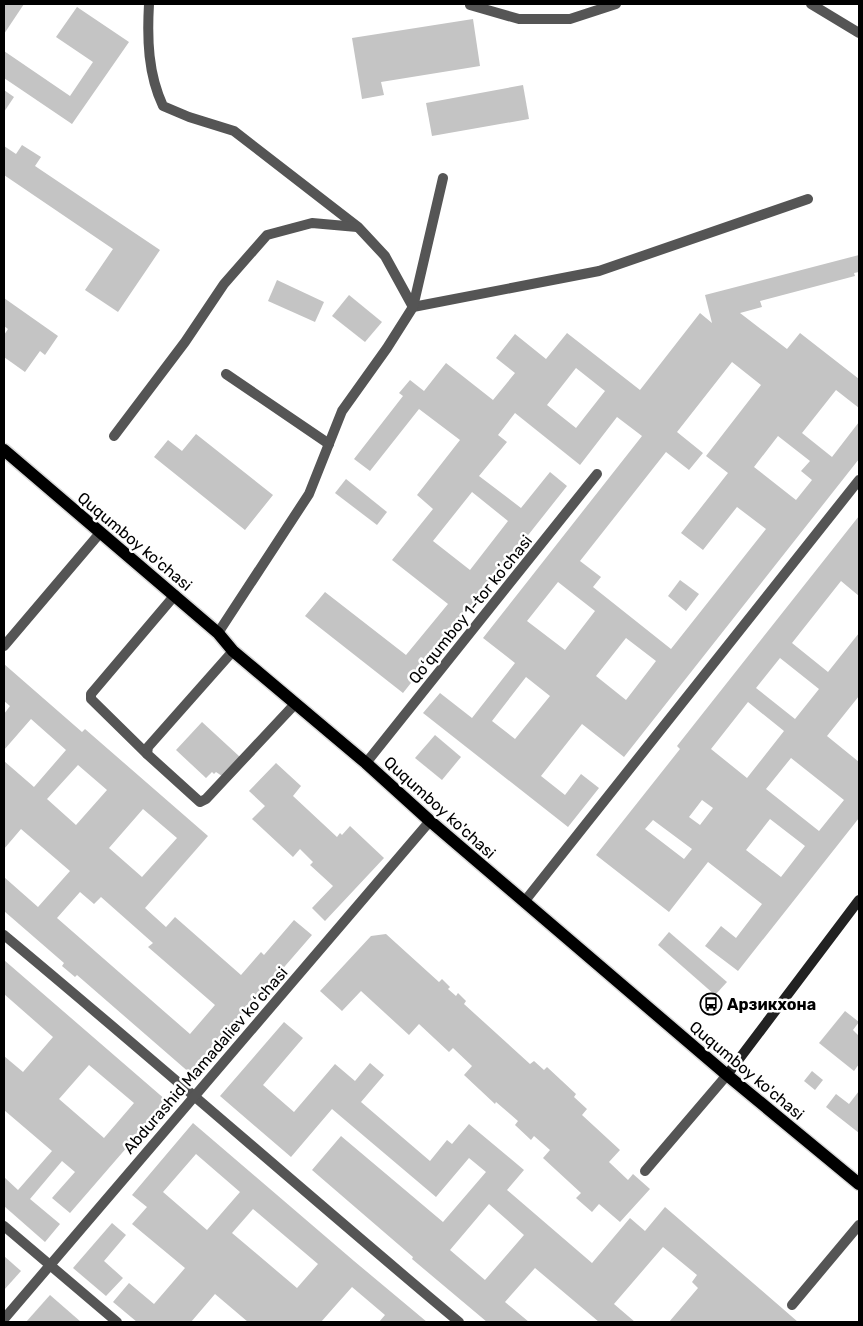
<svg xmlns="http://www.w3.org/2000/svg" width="863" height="1326" font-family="Rubik,sans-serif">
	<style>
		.building { fill: #c4c4c4; fill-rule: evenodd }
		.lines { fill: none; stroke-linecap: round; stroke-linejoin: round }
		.primary-casing { stroke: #dbdbdb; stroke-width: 15 }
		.lane { stroke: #555; stroke-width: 10 }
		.street { stroke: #555; stroke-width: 10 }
		.secondary { stroke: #222; stroke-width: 10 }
		.primary { stroke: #000; stroke-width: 12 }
		.labels { text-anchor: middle; stroke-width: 5; stroke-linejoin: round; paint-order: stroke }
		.street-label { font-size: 16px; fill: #000; stroke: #fff }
		.poi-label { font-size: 16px; font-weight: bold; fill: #000; stroke: #fff; text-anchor: start }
	</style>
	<rect width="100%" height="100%" fill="#fff"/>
	<g class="building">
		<polygon points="4,4 24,4 4,34"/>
		<polygon points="77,7 129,42 72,124 4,78 4,51 70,96 93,62 56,37"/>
		<polygon points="473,19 480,66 381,82 384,95 362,99 352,38"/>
		<polygon points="523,85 529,119 432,136 426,103"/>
		<polygon points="4,90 14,97 4,112"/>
		<polygon points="22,145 41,157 35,166 160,250 118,312 85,290 113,249 4,175 4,146 16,154"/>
		<path d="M 859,255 L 859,272 L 854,273 L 855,276 L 760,301 L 762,307 L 740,313 L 787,349 L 800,333 L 859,379 L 859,408 L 836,390 L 802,433 L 832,457 L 859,422 L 859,459 L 624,757 L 582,724 L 541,776 L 565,795 L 581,774 L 599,788 L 568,827 L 423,713 L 440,693 L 472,718 L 515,663 L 483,638 L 642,436 L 617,417 L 580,465 L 515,413 L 498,435 L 507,442 L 479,476 L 521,508 L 550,472 L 567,486 L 403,693 L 305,616 L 325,592 L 406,655 L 448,604 L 392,560 L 433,509 L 417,495 L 460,440 L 419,409 L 370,471 L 354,459 L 403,396 L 399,393 L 410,380 L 424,391 L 446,363 L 493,400 L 515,373 L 496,358 L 515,334 L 546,359 L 567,333 L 640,390 L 700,313 L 712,323 L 705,295 ZM 732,362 L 761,385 L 706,456 L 728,473 L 681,533 L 703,550 L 737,507 L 766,529 L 671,649 L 593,587 L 601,577 L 580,561 L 666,452 L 689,470 L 703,453 L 677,432 ZM 576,368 L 605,391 L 576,428 L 547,405 ZM 778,436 L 810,461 L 801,471 L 812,480 L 796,500 L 754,467 ZM 472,492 L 508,521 L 470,570 L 433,541 ZM 558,582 L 595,611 L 565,650 L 527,621 ZM 626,638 L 656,661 L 626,700 L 596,676 ZM 526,677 L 550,696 L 515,739 L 492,721 Z"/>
		<polygon points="277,280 324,302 315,322 268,301"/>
		<polygon points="349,295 382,322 365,342 332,316"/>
		<polygon points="4,298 58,336 45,355 40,351 25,372 4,357 4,335 8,329 4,326"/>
		<polygon points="196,434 273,495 245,530 154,457 168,440 182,451"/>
		<polygon points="346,479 387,512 377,525 335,493"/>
		<path d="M 859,516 L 859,596 L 841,581 L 792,643 L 828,672 L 859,633 L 859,696 L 827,736 L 859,762 L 859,818 L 738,971 L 705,946 L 721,926 L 736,938 L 762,904 L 708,862 L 669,912 L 596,855 L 680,749 L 677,746 ZM 780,658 L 819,689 L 795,719 L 756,688 ZM 748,702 L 784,731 L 747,778 L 711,749 ZM 791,758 L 844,800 L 819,831 L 766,789 ZM 702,800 L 713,808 L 700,825 L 689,817 ZM 770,819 L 805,846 L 781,877 L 746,850 ZM 653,820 L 692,849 L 684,859 L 645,829 Z"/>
		<polygon points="680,580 699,594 686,611 668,596"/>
		<path d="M 4,664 L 82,732 L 85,729 L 208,836 L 145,908 L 166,927 L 175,917 L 241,975 L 261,952 L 264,955 L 294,920 L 312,935 L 191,1074 L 77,975 L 75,977 L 62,966 L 64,963 L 4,911 L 4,877 L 38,907 L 70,871 L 21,829 L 4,849 L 4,761 L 34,787 L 66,750 L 31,719 L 4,750 L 4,714 L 10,706 L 4,701 ZM 78,765 L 107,790 L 76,825 L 47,799 ZM 143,809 L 177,838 L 142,877 L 109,848 ZM 80,892 L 94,904 L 101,897 L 153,943 L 148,947 L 215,1005 L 190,1034 L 57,918 Z"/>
		<polygon points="202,722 240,757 222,776 216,772 214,774 212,772 206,778 176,750"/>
		<polygon points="435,735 461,757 442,780 415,758"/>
		<polygon points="276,763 301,786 293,796 337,837 340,833 342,835 350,826 384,858 325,921 312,908 333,886 310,865 313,862 300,849 293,857 252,819 265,806 249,791"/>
		<polygon points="669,932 727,982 715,995 658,945"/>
		<polygon points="386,934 439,982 442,979 450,987 448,989 456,996 458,993 466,1001 464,1004 530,1064 534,1061 544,1070 547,1067 576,1094 574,1097 587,1109 582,1115 620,1150 609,1162 628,1180 633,1174 650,1189 620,1222 599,1204 592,1212 576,1198 581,1193 543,1158 550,1150 534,1136 531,1140 515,1125 518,1121 496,1102 495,1104 464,1075 472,1066 453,1048 449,1052 419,1024 409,1035 361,991 342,1011 320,991 371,936"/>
		<path d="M 4,960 L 167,1101 L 70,1213 L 52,1198 L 75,1172 L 62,1161 L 30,1199 L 60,1224 L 45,1242 L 4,1206 L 4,1177 L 18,1190 L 52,1151 L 4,1110 L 4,1056 L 23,1072 L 53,1037 L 4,994 ZM 89,1065 L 134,1103 L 104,1138 L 59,1099 Z"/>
		<polygon points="845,1011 859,1022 853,1030 859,1036 859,1064 854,1071 819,1043"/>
		<path d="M 284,1022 L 303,1038 L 263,1085 L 294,1112 L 335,1064 L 355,1081 L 370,1063 L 384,1075 L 361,1102 L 430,1161 L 447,1140 L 452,1144 L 469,1124 L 524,1170 L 507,1190 L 592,1263 L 630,1218 L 645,1231 L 665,1207 L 798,1322 L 669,1322 L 698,1288 L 692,1282 L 697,1275 L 663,1247 L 614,1304 L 635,1322 L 599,1322 L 535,1268 L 505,1302 L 529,1322 L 487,1322 L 412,1259 L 413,1257 L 312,1170 L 341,1136 L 443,1222 L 486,1172 L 469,1158 L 436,1197 L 332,1109 L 291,1157 L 220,1096 ZM 489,1204 L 524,1235 L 485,1280 L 450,1250 Z"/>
		<polygon points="812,1071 823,1080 815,1090 804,1081"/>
		<polygon points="859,1091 859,1133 826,1107 836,1094 849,1104"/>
		<path d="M 193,1123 L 354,1261 L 427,1322 L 379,1322 L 385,1315 L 352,1287 L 321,1322 L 248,1322 L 215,1294 L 191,1322 L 137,1322 L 113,1302 L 129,1283 L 154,1304 L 185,1268 L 132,1224 L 147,1207 L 132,1195 ZM 196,1154 L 240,1192 L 207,1230 L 163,1192 ZM 253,1209 L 318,1264 L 297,1288 L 232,1233 Z"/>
		<polygon points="112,1223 126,1235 104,1261 123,1278 106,1296 73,1268"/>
		<polygon points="4,1256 21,1271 4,1290"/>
		<polygon points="50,1295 81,1322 26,1322"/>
	</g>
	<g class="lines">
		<g class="primary-casing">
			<polyline id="primary" points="4,450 218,633 233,651 366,763 430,821 727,1075 859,1184"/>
		</g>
		<g class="lane">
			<path d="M 149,4 C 147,39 148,74 163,106 L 189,117 L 234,131 L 358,227 L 385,256 L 413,307 L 599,271 L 808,199"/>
			<polyline points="811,4 859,33"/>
			<polyline points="470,5 519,19 570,19 616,4"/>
			<polyline points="226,374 329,444"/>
			<polyline points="114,436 185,342 224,284 267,235 312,223 357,227"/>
			<polyline points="218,633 309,494 342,411 387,348 413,307 443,178"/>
			<polyline points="4,646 100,533"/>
			<polyline points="233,651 148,747 147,754 200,802 206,799 295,704"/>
			<polyline points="147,754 91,699 91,694 175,595"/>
			<polyline points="645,1171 727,1075"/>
			<polyline points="792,1305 859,1225"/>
		</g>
		<g class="street">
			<polyline points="366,763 597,474"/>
			<polyline points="524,902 859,480"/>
			<path d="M 4,935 C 157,1062 306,1194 459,1322"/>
			<polyline points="4,1226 117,1322"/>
			<polyline points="4,1319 430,821"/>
		</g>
		<polyline class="secondary" points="727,1075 859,900"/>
		<use href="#primary" class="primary"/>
	</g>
	<defs>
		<g id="bus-ring" transform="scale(1.125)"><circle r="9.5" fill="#fff" stroke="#000" stroke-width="1.5"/><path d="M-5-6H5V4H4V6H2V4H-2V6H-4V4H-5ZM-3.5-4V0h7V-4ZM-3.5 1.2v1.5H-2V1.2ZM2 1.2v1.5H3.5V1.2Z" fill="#000"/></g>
	</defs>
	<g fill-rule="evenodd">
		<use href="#bus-ring" x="711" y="1004"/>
	</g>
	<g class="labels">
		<g class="street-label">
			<text transform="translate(135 541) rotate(40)" y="6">Ququmboy ko'chasi</text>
			<text transform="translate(470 609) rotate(-51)" y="6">Qoʻqumboy 1-tor koʼchasi</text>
			<text transform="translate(440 807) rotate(42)" y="6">Ququmboy ko'chasi</text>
			<text transform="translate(205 1060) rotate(-49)" y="6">Abdurashid Mamadaliev koʻchasi</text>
			<text transform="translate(747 1070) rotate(40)" y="6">Ququmboy ko'chasi</text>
		</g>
		<g class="poi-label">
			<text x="727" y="1010">Арзикхона</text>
		</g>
	</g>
	<rect width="863" height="1326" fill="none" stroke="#000000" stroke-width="10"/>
</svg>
